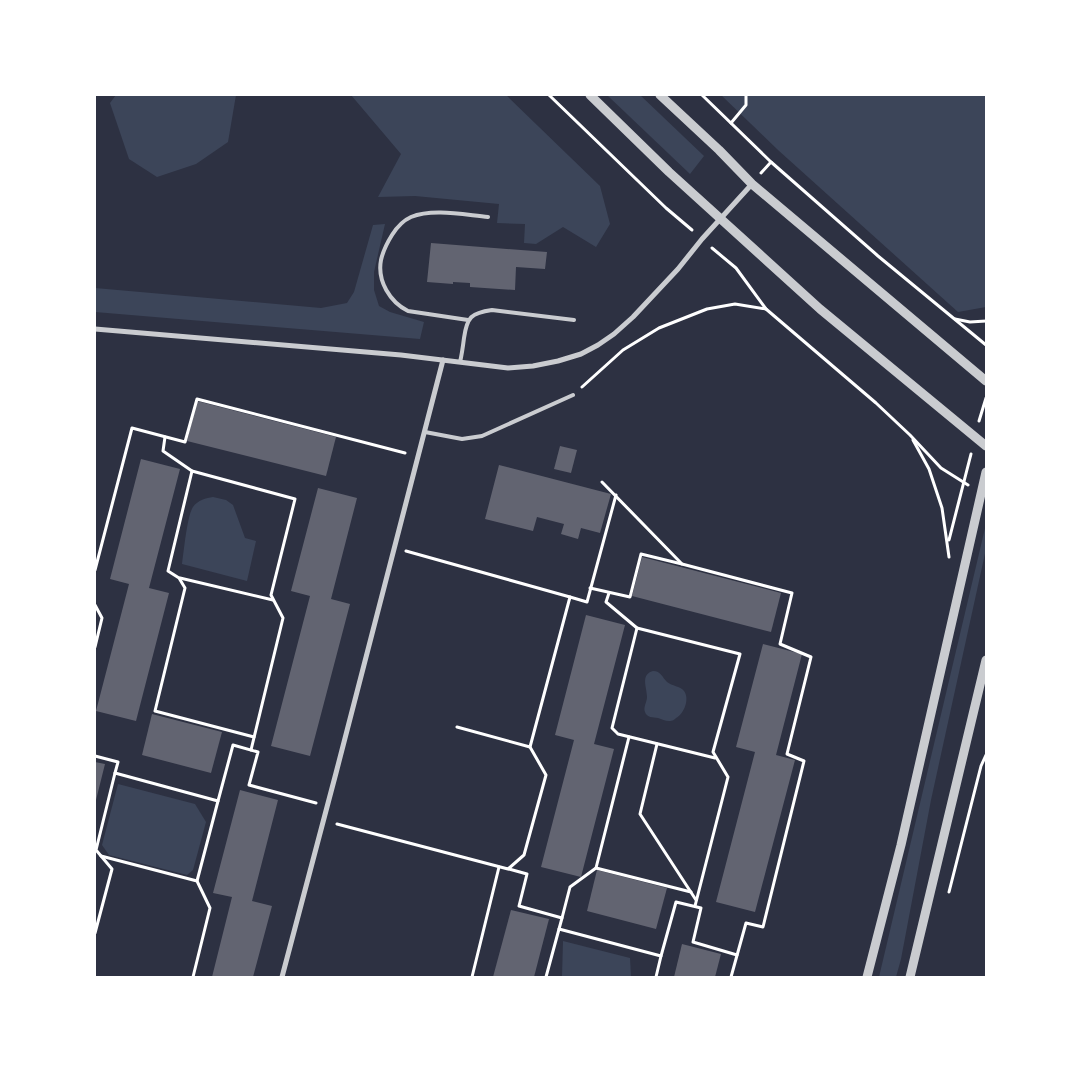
<svg xmlns="http://www.w3.org/2000/svg" width="1081" height="1072" font-family="Barlow,sans-serif">
	<style>
		.green { fill: #3c4559 }
		.building { fill: #626471 }
		.lines { fill: none; stroke-linecap: round; stroke-linejoin: round }
		.path { stroke: #fff; stroke-width: 3 }
		.service { stroke: #caccd0; stroke-width: 4 }
		.minor { stroke: #caccd0; stroke-width: 5 }
		.tertiary { stroke: #caccd0; stroke-width: 9 }
	</style>
	<rect width="100%" height="100%" fill="#2d3142"/>
	<g class="green">
		<polygon points="116,95 236,95 228,142 196,164 157,177 129,159 110,103"/>
		<polygon points="351,95 506,95 600,186 610,224 596,247 563,227 536,244 524,243 525,224 497,223 499,204 415,196 378,197 401,154"/>
		<polygon points="607,95 640,95 704,156 690,174"/>
		<polygon points="721,95 986,95 986,307 958,312 778,150"/>
		<polygon points="385,224 374,272 374,290 379,306 390,312 424,322 420,339 95,312 95,288 321,308 347,303 354,292 373,225"/>
		<path d="M 213,497 L 226,500 L 233,505 L 245,538 L 256,541 L 247,581 L 182,564 C 184,551 187,516 193,507 C 198,500 206,498 213,497 Z"/>
		<polygon points="986,524 986,549 931,800 901,959 896,977 879,977"/>
		<path d="M 653,671 C 661,671 662,677 667,682 C 672,686 680,686 684,691 C 690,699 684,714 676,718 C 674,720 673,721 669,721 C 665,721 662,719 658,718 C 653,717 647,718 645,712 C 643,707 647,702 647,697 C 647,687 640,675 653,671 Z"/>
		<polygon points="118,784 195,804 206,822 193,870 187,875 109,855 102,845"/>
		<polygon points="563,941 630,958 631,977 562,977"/>
	</g>
	<g class="building">
		<polygon points="431,243 547,252 545,269 516,267 515,290 470,287 470,283 453,282 453,284 427,282"/>
		<polygon points="197,401 336,437 326,476 187,441"/>
		<polygon points="560,446 577,450 571,473 554,469"/>
		<polygon points="141,459 180,469 149,588 169,593 136,721 96,711 129,584 110,579"/>
		<polygon points="499,465 611,494 600,533 581,528 578,539 561,534 564,524 537,517 533,531 485,519"/>
		<polygon points="318,488 357,498 331,599 350,604 310,756 271,746 310,596 291,591"/>
		<polygon points="642,557 781,593 771,632 632,596"/>
		<polygon points="586,615 625,625 594,744 614,749 581,877 541,867 574,740 555,735"/>
		<polygon points="763,644 802,654 776,755 795,760 755,912 716,902 755,752 736,747"/>
		<polygon points="152,714 222,732 211,773 142,755"/>
		<polygon points="95,762 105,764 96,800 95,799"/>
		<polygon points="240,790 278,800 252,901 272,906 253,977 212,977 232,897 213,893"/>
		<polygon points="597,870 667,888 656,929 587,911"/>
		<polygon points="511,910 549,919 534,977 493,977"/>
		<polygon points="682,944 721,954 715,977 674,977"/>
	</g>
	<g class="lines">
		<g class="path">
			<polyline points="549,95 666,208 692,230"/>
			<polyline points="702,95 771,162 878,256 986,345"/>
			<polyline points="731,123 746,105 746,95"/>
			<polyline points="761,173 771,162"/>
			<polyline points="712,248 736,268 766,309 876,403 910,435 941,468 968,485"/>
			<polyline points="955,319 970,322 986,321"/>
			<polyline points="582,387 623,350 659,328 707,309 735,304 766,309"/>
			<polyline points="979,421 986,398"/>
			<polyline points="165,437 163,451 192,471 295,499 271,595 283,618 251,750"/>
			<polyline points="913,440 929,469 942,508 949,557"/>
			<polyline points="192,471 168,571 179,578 185,588 155,711 254,737"/>
			<polyline points="602,482 682,564 792,593 780,644 811,657 787,754 804,761 763,927 746,923 731,977"/>
			<polyline points="949,540 971,454"/>
			<polyline points="95,570 132,428 185,442 197,399 405,453"/>
			<polyline points="180,578 273,600"/>
			<polyline points="590,588 630,597 641,554 682,564"/>
			<polyline points="609,593 606,602 637,628 740,654 713,752 728,777 695,906"/>
			<polyline points="570,597 587,602 616,495"/>
			<polyline points="95,605 102,618 95,647"/>
			<polyline points="637,628 612,728 618,734 715,758"/>
			<polyline points="457,727 530,747"/>
			<polyline points="629,737 596,868 691,892"/>
			<polyline points="657,744 640,814 696,900"/>
			<polyline points="95,756 118,762 115,773 218,801 233,745 258,752 249,785 316,803"/>
			<polyline points="337,824 508,869 524,855 546,775 530,747 570,597 406,551"/>
			<polyline points="101,856 197,881 210,908 193,977"/>
			<polyline points="509,869 527,874 519,906 562,918 546,977"/>
			<polyline points="197,881 218,801"/>
			<polyline points="949,892 981,766 986,755"/>
			<polyline points="562,918 570,887 596,868"/>
			<polyline points="559,929 661,956 656,977"/>
			<polyline points="95,933 112,869 96,850 115,773"/>
			<polyline points="661,956 676,902 701,908 693,942 737,955"/>
			<polyline points="472,977 499,867"/>
		</g>
		<g class="service">
			<path d="M 468,320 L 408,311 C 390,302 377,281 381,260 C 383,251 387,243 392,235 C 397,227 402,221 411,217 C 433,208 465,215 488,217"/>
			<path d="M 460,362 C 462,354 463,346 464,338 C 467,317 471,313 492,310 L 574,320"/>
			<polyline points="425,432 462,439 482,436 573,395"/>
		</g>
		<g class="minor">
			<polyline points="95,329 401,355 508,368 533,366 558,361 581,354 598,345 614,334 633,317 678,269 702,239 752,184"/>
			<polyline points="282,977 336,773 443,360"/>
		</g>
		<g class="tertiary">
			<polyline points="590,95 669,172 820,309 986,446"/>
			<polyline points="660,95 719,150 752,184 986,381"/>
			<polyline points="867,977 901,845 986,472"/>
			<polyline points="910,977 986,660"/>
		</g>
	</g>
	<rect width="1081" height="1072" fill="none" stroke="#ffffff" stroke-width="192"/>
</svg>
